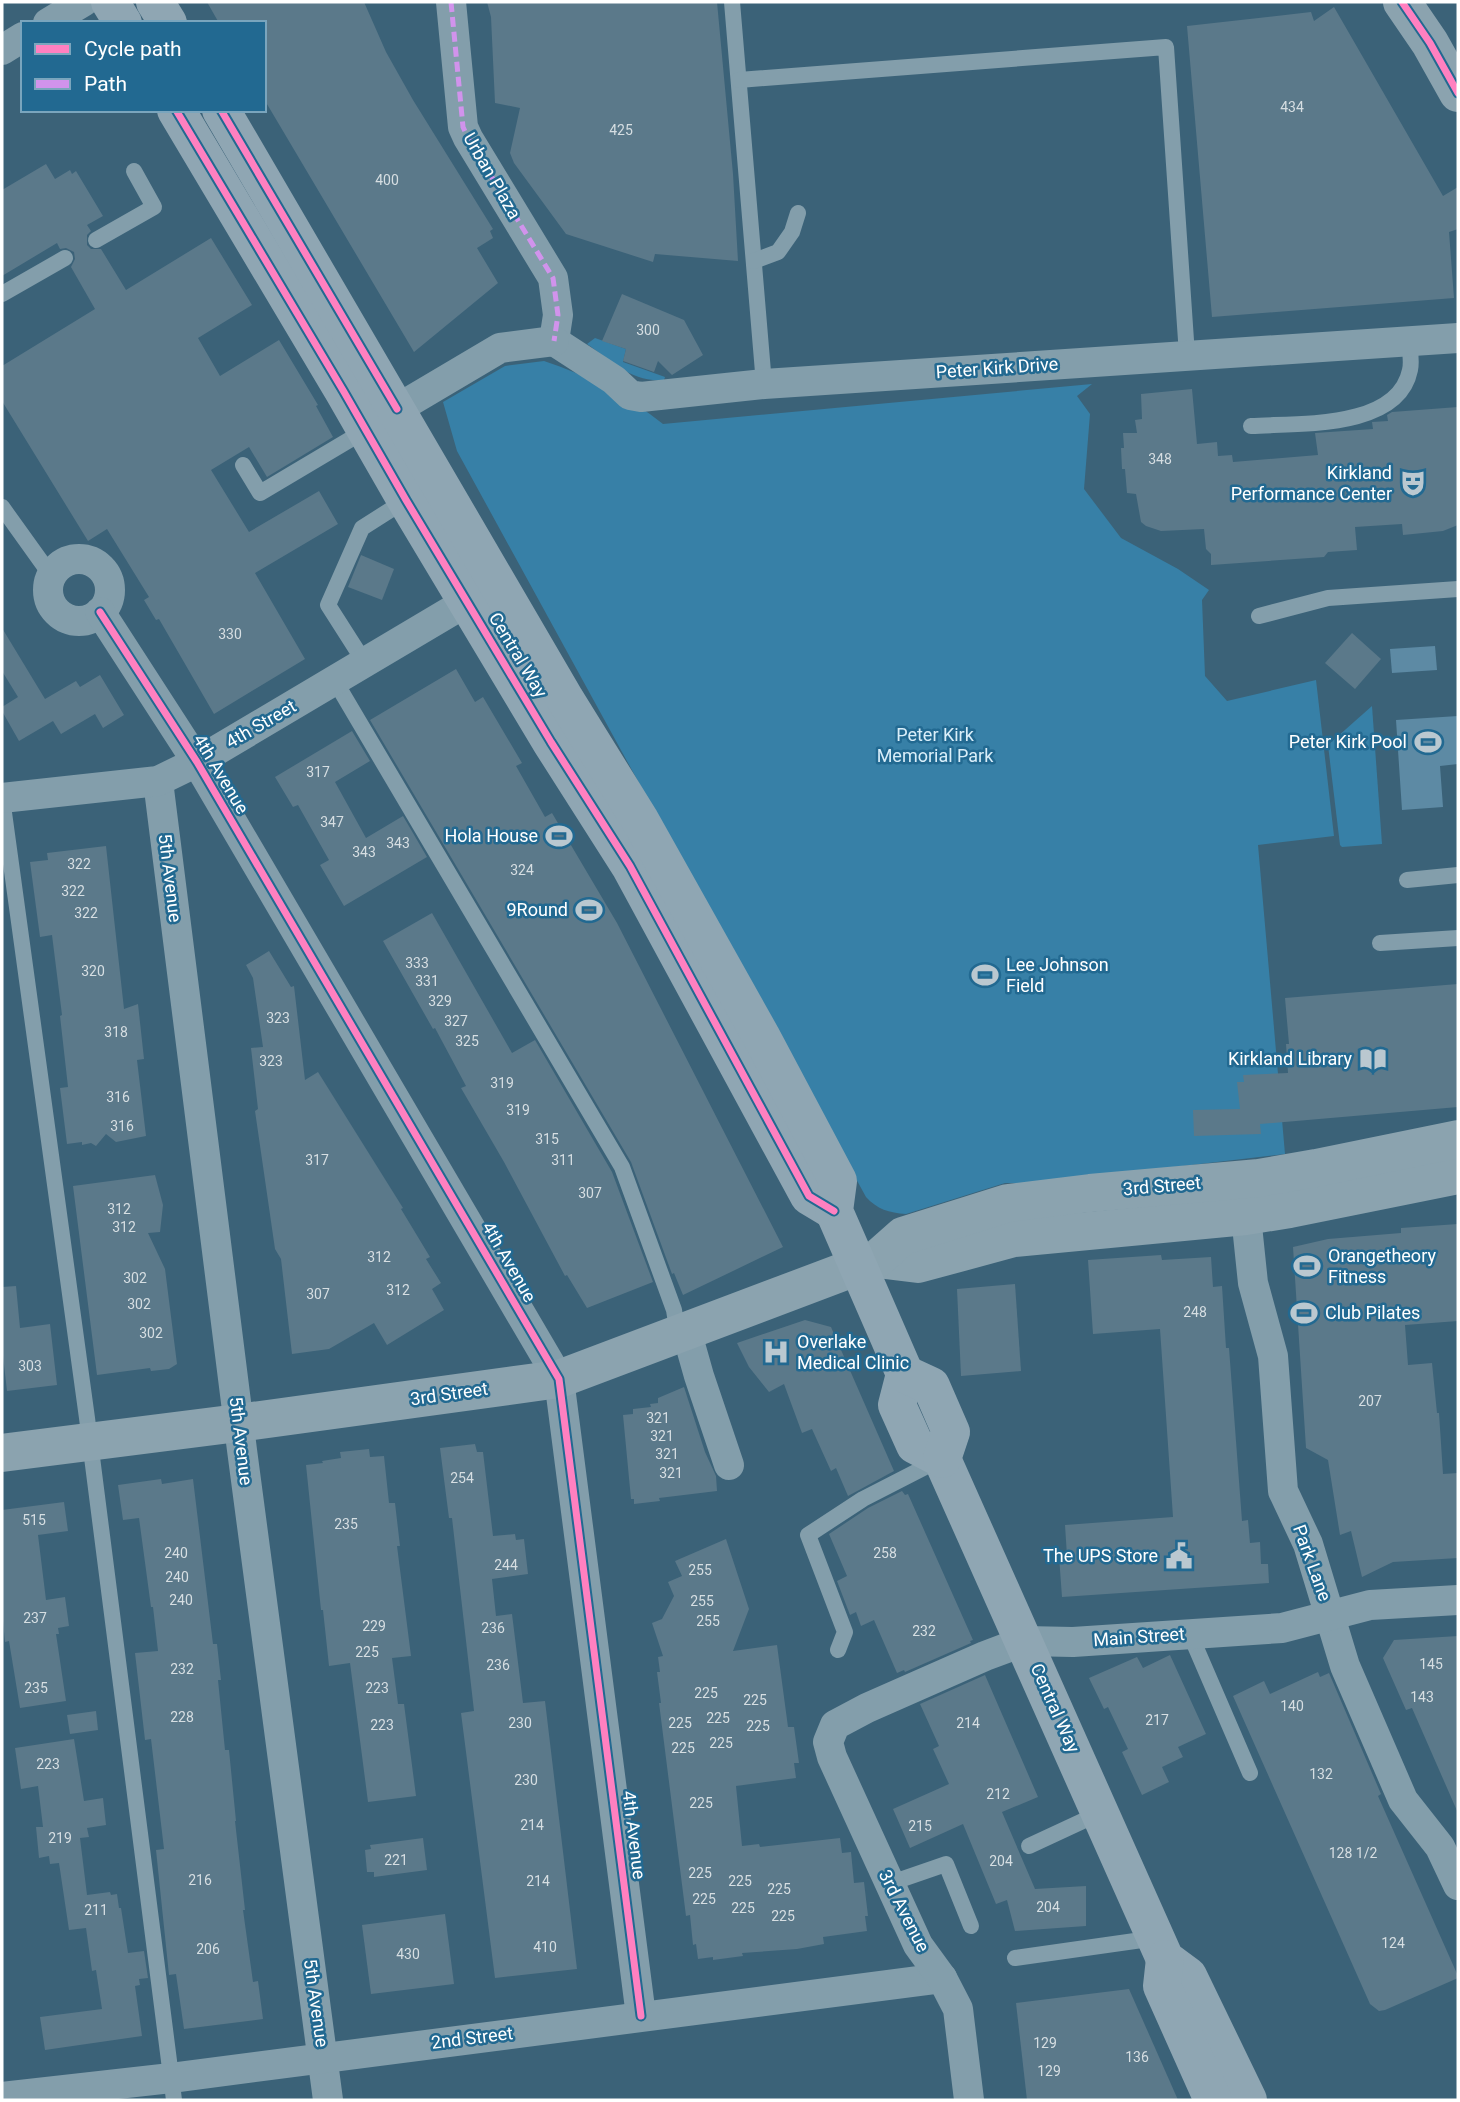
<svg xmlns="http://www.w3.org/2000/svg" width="1460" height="2102" font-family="Roboto,sans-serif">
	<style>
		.green { fill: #3780a7 }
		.water { fill: #5d8aa4 }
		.building { fill: #5b798a }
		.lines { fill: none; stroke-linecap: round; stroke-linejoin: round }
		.lane { stroke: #839eab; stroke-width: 16 }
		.street { stroke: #839eab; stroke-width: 30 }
		.secondary { stroke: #8ba3af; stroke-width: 38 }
		.primary { stroke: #8fa6b3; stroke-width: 38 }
		.quiet { stroke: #d193ec; stroke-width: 5; stroke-dasharray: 10 5; stroke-linecap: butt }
		.cycleway-casing { stroke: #226991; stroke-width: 11 }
		.cycleway { stroke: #ff80c0; stroke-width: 7 }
		.labels { text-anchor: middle; stroke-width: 5; stroke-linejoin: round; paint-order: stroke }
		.number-label { font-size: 14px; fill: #d6dee2 }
		.street-label { font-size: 18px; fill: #fff; stroke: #226991 }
		.poi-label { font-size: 18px; fill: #fff; stroke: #226991; text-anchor: end }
		.park-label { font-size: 18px; fill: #d9eef9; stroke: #226991 }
	</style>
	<rect width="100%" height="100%" fill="#3b6278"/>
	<g class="green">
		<path d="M 595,338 L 626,349 L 623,362 L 665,377 L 664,380 C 632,383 612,361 587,344 Z"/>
		<path d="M 544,361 C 586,375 628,396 663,424 L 1092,384 L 1077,396 L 1090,414 L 1084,489 L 1121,538 L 1178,569 L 1209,590 L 1202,600 L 1205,676 L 1227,701 L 1316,680 L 1334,836 L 1258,845 L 1285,1154 L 1038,1183 L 1005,1183 L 906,1214 C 889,1213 877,1209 866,1197 L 457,451 L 443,402 L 505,366 Z"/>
		<polygon points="1372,706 1382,844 1342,847 1340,845 1328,745"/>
	</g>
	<g class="water">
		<polygon points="1435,646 1437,670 1392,673 1390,649"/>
		<polygon points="1458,716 1458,764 1440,766 1443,807 1402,810 1396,720"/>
	</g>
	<g class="building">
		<polygon points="207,2 364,2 386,52 413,100 493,229 490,231 493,238 477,248 498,283 414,352 264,99 264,23 219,23"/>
		<polygon points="487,2 717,2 733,174 738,261 655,254 653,262 566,234 514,163 510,153 520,108 495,103 491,17"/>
		<polygon points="1334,7 1443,196 1458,187 1458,229 1449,232 1454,298 1212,317 1187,26 1311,12 1314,21"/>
		<polygon points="46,164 55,179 70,170 72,174 76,171 103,216 87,225 91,231 87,235 87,245 91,249 101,249 126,290 211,238 252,305 198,338 220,376 279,340 318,405 316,406 333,437 267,477 249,447 211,470 249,532 319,491 338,524 255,573 305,659 214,714 159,619 156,620 144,600 149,597 107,529 88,541 2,401 2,366 95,309 71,267 75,259 74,252 66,248 60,249 57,243 2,276 2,190"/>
		<polygon points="622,294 684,320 703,355 672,375 658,361 654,372 623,361 626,349 602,341"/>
		<polygon points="1192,389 1197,444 1217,442 1218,456 1232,455 1233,462 1318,455 1315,433 1373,429 1372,422 1388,421 1387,415 1392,412 1458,407 1458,525 1443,531 1403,535 1402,524 1355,527 1357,550 1328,552 1324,557 1211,565 1211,554 1206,549 1204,529 1161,531 1146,526 1141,522 1136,494 1127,493 1125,469 1122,469 1121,448 1124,448 1123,433 1137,433 1135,420 1142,419 1141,394"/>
		<polygon points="361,555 394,569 382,600 348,587"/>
		<polygon points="2,628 45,699 76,681 80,687 100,675 124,715 103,728 95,714 61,734 53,721 19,741 2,711 2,707 18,697 2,671"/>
		<polygon points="1352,633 1381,659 1355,689 1325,663"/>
		<polygon points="456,669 475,702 483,697 522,763 516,766 545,817 552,813 617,923 783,1247 683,1295 674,1273 672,1274 631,1162 370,720"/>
		<polygon points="352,731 370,761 335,782 366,838 403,816 427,857 344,906 320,865 329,860 298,805 293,807 275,777"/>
		<polygon points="106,846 124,1009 138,1004 144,1059 137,1060 146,1136 116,1142 106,1134 96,1146 91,1143 82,1145 82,1142 67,1144 60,1088 68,1087 60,1016 62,1015 52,935 40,937 30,862 48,860 47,853"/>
		<polygon points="432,913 512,1053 535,1040 612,1172 653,1282 587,1308 567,1275 565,1276 504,1162 461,1088 466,1086 435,1028 433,1029 383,941"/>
		<polygon points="269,951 291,987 294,986 305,1080 318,1072 403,1208 401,1209 430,1257 426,1259 441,1283 432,1289 444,1310 387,1345 374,1323 329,1349 292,1354 281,1259 275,1249 255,1111 258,1109 251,1048 263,1047 253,978 246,965"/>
		<polygon points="1458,984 1458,1107 1260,1124 1261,1134 1194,1136 1193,1110 1240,1109 1237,1082 1244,1082 1243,1075 1288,1073 1286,1044 1289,1044 1285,998"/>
		<polygon points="155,1175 163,1205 160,1232 148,1233 165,1269 177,1364 169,1369 151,1371 150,1368 97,1375 73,1186"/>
		<polygon points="1458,1224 1458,1321 1405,1325 1408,1365 1432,1363 1437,1413 1439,1413 1443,1474 1458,1473 1458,1558 1393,1562 1362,1577 1351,1531 1340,1535 1328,1460 1306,1448 1293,1247 1328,1239 1401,1233 1401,1228"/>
		<polygon points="1161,1255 1162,1260 1211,1257 1213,1287 1222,1286 1226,1348 1229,1348 1242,1521 1248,1520 1250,1543 1260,1542 1261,1564 1268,1564 1269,1583 1062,1597 1059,1556 1067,1556 1065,1525 1173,1517 1160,1329 1093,1334 1088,1260"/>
		<polygon points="1015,1284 1021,1371 961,1376 957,1289"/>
		<polygon points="16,1286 20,1328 50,1324 57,1385 7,1391 2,1347 2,1287"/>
		<polygon points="805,1320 831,1327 894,1471 848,1496 836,1468 831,1471 812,1429 802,1433 784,1384 769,1392 749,1367 737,1343"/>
		<polygon points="684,1387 705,1452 716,1476 717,1491 659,1498 660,1501 634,1504 634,1499 631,1499 623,1415 633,1414 633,1409 651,1407 650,1404 658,1403 658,1398"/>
		<polygon points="475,1444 477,1452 483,1452 493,1536 515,1534 516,1540 524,1539 528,1574 492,1579 496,1616 512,1614 523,1703 545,1701 577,1969 495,1978 461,1713 474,1711 452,1518 449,1518 440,1448"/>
		<polygon points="369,1449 370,1457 384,1456 389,1503 395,1503 400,1546 397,1546 411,1656 392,1658 398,1704 404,1704 416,1796 368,1802 350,1663 329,1666 323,1610 321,1610 306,1465 323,1463 322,1461 341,1458 340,1452"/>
		<polygon points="161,1479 162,1484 193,1479 213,1644 217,1644 221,1680 218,1680 225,1750 229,1750 236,1821 235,1821 245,1910 243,1910 253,1982 258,1981 263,2019 184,2029 176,1974 169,1975 156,1850 164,1849 151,1739 145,1740 135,1653 158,1651 153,1607 151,1607 139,1518 123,1520 118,1485"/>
		<polygon points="902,1491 905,1495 908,1494 973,1640 970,1641 971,1643 905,1672 904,1670 897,1673 874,1620 861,1626 856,1612 850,1615 837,1581 847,1576 829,1534 868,1508"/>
		<polygon points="64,1502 68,1531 38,1535 46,1600 65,1597 69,1626 58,1628 59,1634 56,1634 66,1701 20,1708 9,1641 5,1642 2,1610 2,1510"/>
		<polygon points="726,1539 749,1609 733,1651 777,1645 788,1727 794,1727 799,1763 794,1763 796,1778 736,1786 742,1846 759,1844 760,1847 840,1838 842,1853 851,1852 854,1883 864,1882 868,1916 865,1916 867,1931 823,1937 824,1944 797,1949 742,1953 743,1956 713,1960 713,1957 698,1959 696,1944 693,1945 690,1915 686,1916 659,1703 661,1703 657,1672 660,1672 658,1657 663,1656 652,1623 662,1619 674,1596 668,1582 682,1576 675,1561"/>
		<polygon points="1458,1636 1458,1813 1412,1708 1406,1710 1383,1658 1394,1640"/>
		<polygon points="1170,1655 1206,1734 1178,1747 1183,1757 1162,1767 1169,1782 1142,1795 1122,1752 1128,1749 1108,1707 1104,1709 1089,1678 1137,1657 1143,1668"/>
		<polygon points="1318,1672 1320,1677 1329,1673 1381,1794 1378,1796 1458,1976 1458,1978 1385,2010 1379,2011 1370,2004 1233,1696 1264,1681 1270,1694"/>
		<polygon points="985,1675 1038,1797 1002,1812 1035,1889 1086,1886 1086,1926 1015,1931 1007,1900 996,1904 963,1824 910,1848 893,1809 949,1784 933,1749 939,1746 920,1704"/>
		<polygon points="96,1711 98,1730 70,1734 67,1715"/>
		<polygon points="74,1739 84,1801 103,1798 106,1825 87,1828 89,1837 80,1838 87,1895 110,1892 111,1895 117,1894 119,1908 121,1908 128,1953 144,1951 148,1978 139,1979 140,1985 135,1986 142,2036 45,2050 40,2017 102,2009 96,1970 92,1971 86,1928 69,1930 59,1863 50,1864 49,1856 39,1858 36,1827 43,1827 38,1786 21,1789 15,1748"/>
		<polygon points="423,1838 427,1870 374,1877 374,1872 367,1872 365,1850 371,1849 370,1845"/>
		<polygon points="445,1914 454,1984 371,1994 362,1925"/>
		<polygon points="1129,1989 1178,2100 1027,2100 1016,2003"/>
	</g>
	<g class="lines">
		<g class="lane">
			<polyline points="732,2 764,384"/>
			<polyline points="739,80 1166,47 1187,355"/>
			<polyline points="96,240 154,207 134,171"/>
			<polyline points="754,261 778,252 792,232 798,213"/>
			<polyline points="2,294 65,258"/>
			<path d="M 1251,426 C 1297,423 1398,430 1410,370 C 1412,362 1410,351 1409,342"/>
			<polyline points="243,465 260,493 366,430"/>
			<polyline points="2,507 45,567"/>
			<polyline points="1259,616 1328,598 1458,589"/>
			<polyline points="365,663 328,605 362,528 406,500"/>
			<polyline points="335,681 622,1167 674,1310 678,1335"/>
			<polyline points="2,798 87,1418 174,2100"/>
			<polyline points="1407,880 1458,875"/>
			<polyline points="1380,943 1458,938"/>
			<polyline points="1190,1634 1250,1773"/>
			<polyline points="838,1650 845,1632 808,1535 863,1499 939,1460"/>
			<polyline points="1029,1846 1100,1813"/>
			<polyline points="888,1884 946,1864 971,1926"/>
			<polyline points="1015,1958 1156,1938"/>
		</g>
		<g class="street">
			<polyline points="451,2 463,127 468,138 553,278 558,315 554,341"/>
			<polyline points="48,23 83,2"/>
			<polyline points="2,50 23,37"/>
			<polyline points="554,341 614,380 630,395 641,397 764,384 1458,338"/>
			<polyline points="397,409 500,348 554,341"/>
			<circle cx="79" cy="590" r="31"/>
			<polyline points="100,612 197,762 559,1379 641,2016"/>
			<polyline points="158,781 242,1450 328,2100"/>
			<polyline points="2,798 158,781 197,762 485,591"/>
			<polyline points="1246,1216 1253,1283 1273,1356 1283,1491 1308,1544 1345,1666 1403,1800 1440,1847 1458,1885"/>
			<polyline points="686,1330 699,1376 729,1465"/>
			<polyline points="2,2097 171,2078 942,1978"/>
			<polyline points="969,2100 958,2009 942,1978 918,1945 832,1757 828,1742 835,1725 867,1708 985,1656 1025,1641 1073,1642 1282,1628 1370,1605 1458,1600"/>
		</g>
		<g class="secondary">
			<polyline points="1402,2 1430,43 1458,93"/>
			<polyline points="877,1259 918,1264 1014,1238 1246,1216 1290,1209 1458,1175"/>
			<polyline points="2,1453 238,1423 559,1379 877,1259 903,1236 1008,1203 1090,1193 1259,1178 1316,1168 1458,1139"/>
		</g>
		<g class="primary">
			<polyline points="110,2 123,23"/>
			<polyline points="155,2 168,23"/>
			<polyline points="176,110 344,392 406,500 551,742 630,866 809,1196 834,1211"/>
			<polyline points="221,110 565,699 640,820 761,1036 838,1181 834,1211 905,1374 897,1405 915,1445 942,1459 1165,1959 1188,1976 1248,2100"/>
			<polyline points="905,1374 931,1386 951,1432 942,1459"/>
			<polyline points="1165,1959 1162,1986 1213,2100"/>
		</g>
		<polyline class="quiet" points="451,2 463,127 468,138 553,278 558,315 554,341"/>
		<g class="cycleway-casing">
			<g id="cycleway">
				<polyline points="1402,2 1430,43 1458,93"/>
				<polyline points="176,110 344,392 406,500 551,742 630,866 809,1196 834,1211"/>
				<polyline points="221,110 397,409"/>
				<polyline points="100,612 197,762 559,1379 641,2016"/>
			</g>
		</g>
		<use href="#cycleway" class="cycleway"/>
	</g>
	<defs>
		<g id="theatre-bare" transform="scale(2.1)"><path d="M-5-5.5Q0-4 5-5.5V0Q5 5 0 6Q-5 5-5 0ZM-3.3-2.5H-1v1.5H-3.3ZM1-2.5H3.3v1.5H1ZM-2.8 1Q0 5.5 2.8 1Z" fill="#bac8d0" stroke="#226991" stroke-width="2.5" paint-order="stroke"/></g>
		<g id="stadium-bare" transform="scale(2.1)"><path d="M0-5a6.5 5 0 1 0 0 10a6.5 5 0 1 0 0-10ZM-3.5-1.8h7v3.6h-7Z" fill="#bac8d0" stroke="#226991" stroke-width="2.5" paint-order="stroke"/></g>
		<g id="library-bare" transform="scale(2.1)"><path d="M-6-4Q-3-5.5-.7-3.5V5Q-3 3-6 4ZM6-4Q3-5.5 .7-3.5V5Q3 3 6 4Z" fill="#bac8d0" stroke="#226991" stroke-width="2.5" paint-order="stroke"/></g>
		<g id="hospital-bare" transform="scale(2.1)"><path d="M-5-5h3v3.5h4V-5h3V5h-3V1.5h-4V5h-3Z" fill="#bac8d0" stroke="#226991" stroke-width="2.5" paint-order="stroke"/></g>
		<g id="civic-bare" transform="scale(2.1)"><path d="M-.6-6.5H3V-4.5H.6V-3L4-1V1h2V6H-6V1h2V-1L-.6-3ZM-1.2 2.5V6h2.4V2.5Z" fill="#bac8d0" stroke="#226991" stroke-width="2.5" paint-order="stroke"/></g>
	</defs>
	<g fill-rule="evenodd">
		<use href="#theatre-bare" x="1413" y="483"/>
		<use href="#stadium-bare" x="1428" y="742"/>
		<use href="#stadium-bare" x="559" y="836"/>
		<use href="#stadium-bare" x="589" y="910"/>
		<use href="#stadium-bare" x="985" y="975"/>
		<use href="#library-bare" x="1373" y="1059"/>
		<use href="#stadium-bare" x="1307" y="1266"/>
		<use href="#stadium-bare" x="1304" y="1313"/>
		<use href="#hospital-bare" x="776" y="1352"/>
		<use href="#civic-bare" x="1179" y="1556"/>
	</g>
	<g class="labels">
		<g class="number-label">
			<text x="1292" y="112">434</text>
			<text x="621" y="135">425</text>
			<text x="387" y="185">400</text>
			<text x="648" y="335">300</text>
			<text x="1160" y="464">348</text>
			<text x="230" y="639">330</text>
			<text x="318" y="777">317</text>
			<text x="332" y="827">347</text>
			<text x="398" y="848">343</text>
			<text x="364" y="857">343</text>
			<text x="79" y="869">322</text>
			<text x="522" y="875">324</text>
			<text x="73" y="896">322</text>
			<text x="86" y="918">322</text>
			<text x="417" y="968">333</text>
			<text x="93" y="976">320</text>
			<text x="427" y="986">331</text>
			<text x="440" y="1006">329</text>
			<text x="278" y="1023">323</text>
			<text x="456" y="1026">327</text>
			<text x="116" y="1037">318</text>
			<text x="467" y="1046">325</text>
			<text x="271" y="1066">323</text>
			<text x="502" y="1088">319</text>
			<text x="118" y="1102">316</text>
			<text x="518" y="1115">319</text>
			<text x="122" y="1131">316</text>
			<text x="547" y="1144">315</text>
			<text x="317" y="1165">317</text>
			<text x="563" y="1165">311</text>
			<text x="590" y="1198">307</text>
			<text x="119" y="1214">312</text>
			<text x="124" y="1232">312</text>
			<text x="379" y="1262">312</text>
			<text x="135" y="1283">302</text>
			<text x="398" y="1295">312</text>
			<text x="318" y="1299">307</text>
			<text x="139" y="1309">302</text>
			<text x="1195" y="1317">248</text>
			<text x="151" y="1338">302</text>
			<text x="30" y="1371">303</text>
			<text x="1370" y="1406">207</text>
			<text x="658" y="1423">321</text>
			<text x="662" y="1441">321</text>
			<text x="667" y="1459">321</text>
			<text x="671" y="1478">321</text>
			<text x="462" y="1483">254</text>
			<text x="34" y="1525">515</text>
			<text x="346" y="1529">235</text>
			<text x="176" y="1558">240</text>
			<text x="885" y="1558">258</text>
			<text x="506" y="1570">244</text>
			<text x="700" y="1575">255</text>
			<text x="177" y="1582">240</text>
			<text x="181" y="1605">240</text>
			<text x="702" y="1606">255</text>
			<text x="35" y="1623">237</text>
			<text x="708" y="1626">255</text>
			<text x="374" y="1631">229</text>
			<text x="493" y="1633">236</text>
			<text x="924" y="1636">232</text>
			<text x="367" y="1657">225</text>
			<text x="1431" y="1669">145</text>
			<text x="498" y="1670">236</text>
			<text x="182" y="1674">232</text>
			<text x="36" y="1693">235</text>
			<text x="377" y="1693">223</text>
			<text x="706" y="1698">225</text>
			<text x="1422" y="1702">143</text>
			<text x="755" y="1705">225</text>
			<text x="1292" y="1711">140</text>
			<text x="182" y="1722">228</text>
			<text x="718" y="1723">225</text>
			<text x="1157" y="1725">217</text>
			<text x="520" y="1728">230</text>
			<text x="680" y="1728">225</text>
			<text x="968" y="1728">214</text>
			<text x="382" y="1730">223</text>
			<text x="758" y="1731">225</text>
			<text x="721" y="1748">225</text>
			<text x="683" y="1753">225</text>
			<text x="48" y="1769">223</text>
			<text x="1321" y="1779">132</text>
			<text x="526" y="1785">230</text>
			<text x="998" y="1799">212</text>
			<text x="701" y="1808">225</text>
			<text x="532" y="1830">214</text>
			<text x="920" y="1831">215</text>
			<text x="60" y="1843">219</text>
			<text x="1353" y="1858">128 1/2</text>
			<text x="396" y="1865">221</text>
			<text x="1001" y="1866">204</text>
			<text x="700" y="1878">225</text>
			<text x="200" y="1885">216</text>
			<text x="538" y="1886">214</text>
			<text x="740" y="1886">225</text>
			<text x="779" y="1894">225</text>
			<text x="704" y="1904">225</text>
			<text x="1048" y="1912">204</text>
			<text x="743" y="1913">225</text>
			<text x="96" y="1915">211</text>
			<text x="783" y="1921">225</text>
			<text x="1393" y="1948">124</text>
			<text x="545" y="1952">410</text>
			<text x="208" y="1954">206</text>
			<text x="408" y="1959">430</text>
			<text x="1045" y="2048">129</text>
			<text x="1137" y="2062">136</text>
			<text x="1049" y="2076">129</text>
		</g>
		<g class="street-label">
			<text transform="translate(492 176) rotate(60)" y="6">Urban Plaza</text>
			<text transform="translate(997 368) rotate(-4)" y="6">Peter Kirk Drive</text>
			<text transform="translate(518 655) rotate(59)" y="6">Central Way</text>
			<text transform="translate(261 724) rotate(-30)" y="6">4th Street</text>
			<text transform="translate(221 774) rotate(59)" y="6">4th Avenue</text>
			<text transform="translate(170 878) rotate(83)" y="6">5th Avenue</text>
			<text transform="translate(1162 1186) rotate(-5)" y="6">3rd Street</text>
			<text transform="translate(509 1262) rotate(60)" y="6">4th Avenue</text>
			<text transform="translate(449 1394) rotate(-8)" y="6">3rd Street</text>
			<text transform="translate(241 1441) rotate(83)" y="6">5th Avenue</text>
			<text transform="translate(1312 1563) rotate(70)" y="6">Park Lane</text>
			<text transform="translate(1139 1637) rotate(-4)" y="6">Main Street</text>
			<text transform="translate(1055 1708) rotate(66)" y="6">Central Way</text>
			<text transform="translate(634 1835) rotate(83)" y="6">4th Avenue</text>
			<text transform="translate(904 1911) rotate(63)" y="6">3rd Avenue</text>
			<text transform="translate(316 2003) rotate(82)" y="6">5th Avenue</text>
			<text transform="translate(472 2038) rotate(-7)" y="6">2nd Street</text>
		</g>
		<g class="poi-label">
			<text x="1392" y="479">Kirkland<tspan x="1392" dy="21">Performance Center</tspan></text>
			<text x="1407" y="748">Peter Kirk Pool</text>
			<text x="538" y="842">Hola House</text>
			<text x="568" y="916">9Round</text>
			<text x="1006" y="971" text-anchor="start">Lee Johnson<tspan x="1006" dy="21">Field</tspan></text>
			<text x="1352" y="1065">Kirkland Library</text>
			<text x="1328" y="1262" text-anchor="start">Orangetheory<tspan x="1328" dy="21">Fitness</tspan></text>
			<text x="1325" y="1319" text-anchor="start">Club Pilates</text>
			<text x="797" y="1348" text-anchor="start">Overlake<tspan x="797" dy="21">Medical Clinic</tspan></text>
			<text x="1158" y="1562">The UPS Store</text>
		</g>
		<g class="park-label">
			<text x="935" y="741">Peter Kirk<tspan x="935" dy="21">Memorial Park</tspan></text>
		</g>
	</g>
	<rect width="1460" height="2102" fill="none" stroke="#ffffff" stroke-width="7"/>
	<rect x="21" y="21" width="245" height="91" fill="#226991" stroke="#7aa5bd" stroke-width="2"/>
	<rect x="35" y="44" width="35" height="10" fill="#ff80c0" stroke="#7aa5bd" stroke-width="2"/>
	<text x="84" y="56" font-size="21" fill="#ffffff">Cycle path</text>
	<rect x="35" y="79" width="35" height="10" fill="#d193ec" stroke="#7aa5bd" stroke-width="2"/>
	<text x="84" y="91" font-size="21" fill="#ffffff">Path</text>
</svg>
